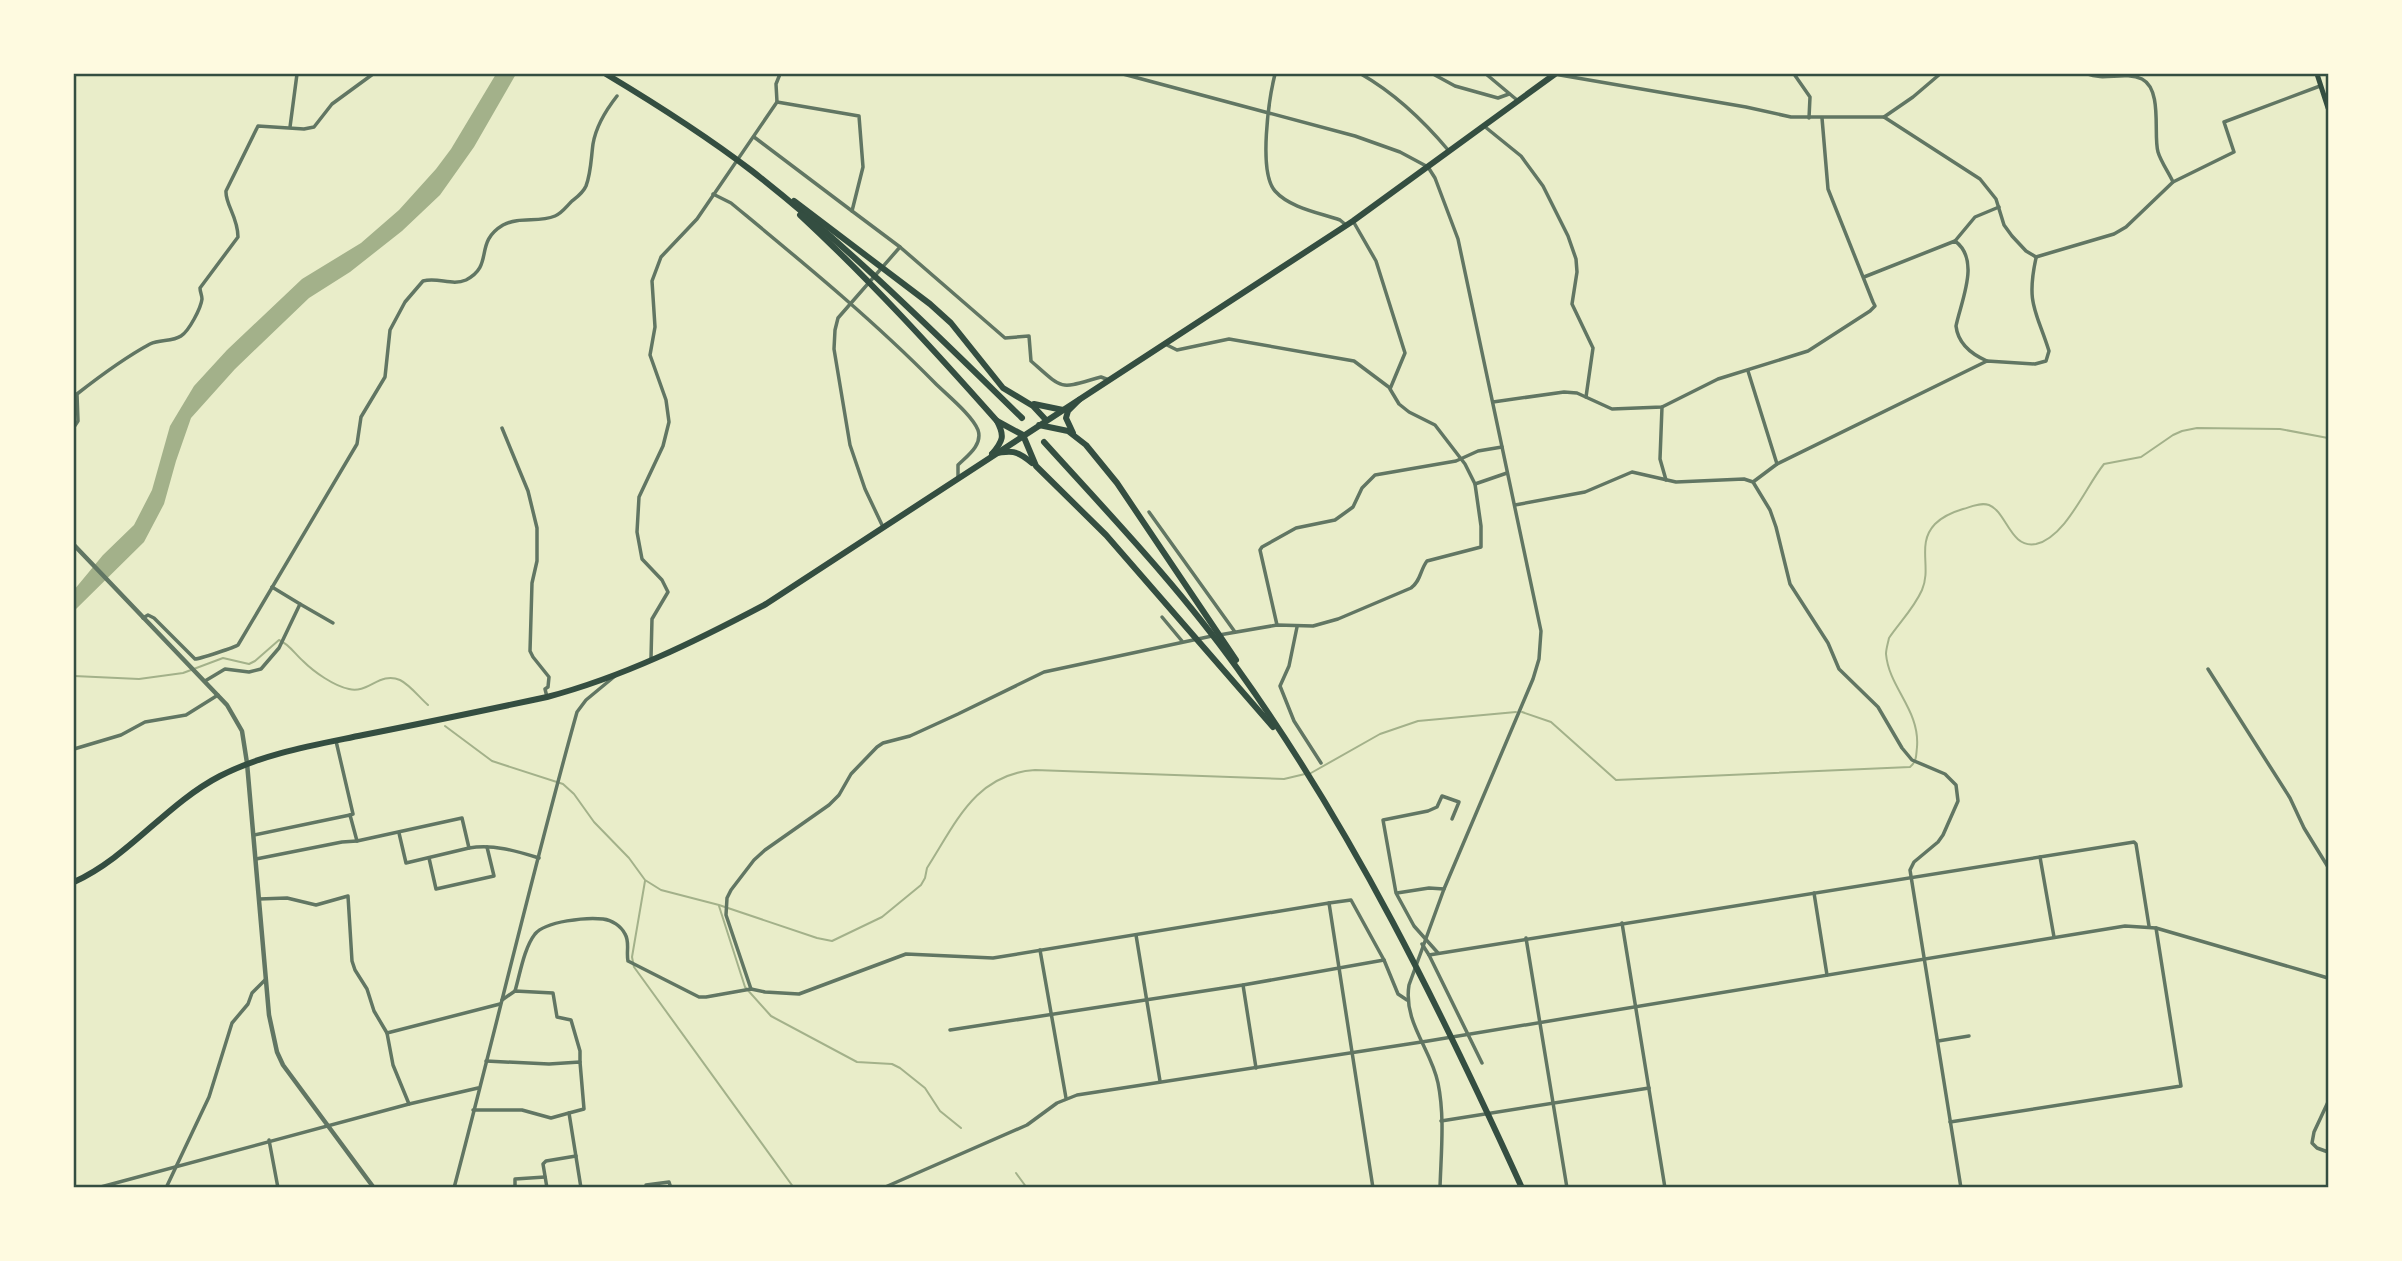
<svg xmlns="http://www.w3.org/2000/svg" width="2402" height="1261" font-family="Mulish,sans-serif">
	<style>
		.water { fill: #a3b18a }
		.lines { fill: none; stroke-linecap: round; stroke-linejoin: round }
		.stream { stroke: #a3b18a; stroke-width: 2 }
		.minor { stroke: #617663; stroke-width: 3.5 }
		.tertiary { stroke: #617663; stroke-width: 4.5 }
		.secondary { stroke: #344e41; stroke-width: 5 }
		.trunk { stroke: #344e41; stroke-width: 6 }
		.motorway { stroke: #344e41; stroke-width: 6 }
		.neatline { fill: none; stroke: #344e41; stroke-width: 2.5 }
	</style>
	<rect width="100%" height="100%" fill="#e9edc9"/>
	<polygon class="water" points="496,74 516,74 474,147 440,195 402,231 350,272 309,298 235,369 191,418 176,461 164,504 144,542 74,611 74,590 103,555 134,525 152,490 170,426 194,386 227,350 302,279 361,243 399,210 436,169 451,149"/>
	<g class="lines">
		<g class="stream">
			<path d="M 74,676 L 139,679 L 183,673 L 223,658 L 249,664 L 255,661 L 279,640 C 289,644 295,654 303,661 C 314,672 334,686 349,689 C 368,694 380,671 400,680 C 410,685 419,697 428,705"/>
			<path d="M 1522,712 L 1551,722 L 1616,780 L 1910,767 C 1917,761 1916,756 1917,747 C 1920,710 1889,688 1886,654 C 1886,649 1888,643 1889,638 C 1900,622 1914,608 1922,590 C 1932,567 1916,544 1935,524 C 1942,517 1953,512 1963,509 C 1971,507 1980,502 1989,505 C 2007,512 2010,549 2036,544 C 2066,537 2086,486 2104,464 L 2141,457 L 2173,435 L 2182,431 L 2197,428 L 2280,429 L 2328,438"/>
			<path d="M 445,726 L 492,761 L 563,784 L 574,794 L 594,822 L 629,858 L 645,880 L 661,890 L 719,905 L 817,938 L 832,941 L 882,917 L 921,885 L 925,878 L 927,868 C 956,823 975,774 1035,770 L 1284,779 L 1305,774"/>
			<polyline points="1311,773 1380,734 1418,721 1516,712"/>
			<polyline points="645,881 632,957 634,967 794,1188"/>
			<polyline points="719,906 745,987 771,1016 857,1062 892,1064 900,1068 925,1088 940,1111 961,1128"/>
			<polyline points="1016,1173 1027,1188"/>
		</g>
		<g class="minor">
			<path d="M 1123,74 L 1355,136 L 1400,152 L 1428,167 L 1435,178 L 1458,239 L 1541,631 L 1539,659 L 1533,679 L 1444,889 L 1409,985 C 1403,1022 1431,1049 1438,1083 C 1445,1117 1441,1153 1440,1188"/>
			<path d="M 1275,74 C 1269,98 1258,172 1275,191 C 1290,208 1320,213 1340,220 L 1346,225"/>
			<path d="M 1361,74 C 1396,94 1423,120 1449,151"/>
			<polyline points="1433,74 1455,86 1498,98 1509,94"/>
			<polyline points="1486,74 1517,100"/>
			<polyline points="1554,74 1746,107 1791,117 1884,117 1980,179 1996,199 2004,225 2012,236 2026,251 2036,257"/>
			<polyline points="1794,74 1810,97 1809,118"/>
			<path d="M 2087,74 C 2104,81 2125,71 2142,79 C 2163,90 2153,135 2158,152 C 2161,162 2169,173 2173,182"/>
			<polyline points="777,102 859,116 863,167 852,211 900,247 838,318 835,330 834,349 850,445 865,489 883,527"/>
			<polyline points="1884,117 1913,97 1940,74"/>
			<polyline points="1484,126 1521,156 1543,186 1568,236 1576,259 1577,272 1572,304 1593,348 1586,397"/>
			<polyline points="290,127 297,74"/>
			<polyline points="754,137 852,211"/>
			<path d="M 713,194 L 731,203 C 801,261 871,318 935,383 C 947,395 972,415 978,430 C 983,445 967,456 958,465 L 958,477"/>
			<polyline points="1955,241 1975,217 1999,207"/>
			<path d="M 900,247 L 1005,338 L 1029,336 L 1031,361 C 1065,391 1058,389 1101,377 L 1109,380"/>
			<polyline points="2036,257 2114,234 2126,227 2173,182 2234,152 2224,122 2320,86"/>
			<path d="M 1864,277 L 1955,241 C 1981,260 1961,301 1956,326 C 1958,344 1971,354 1987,361"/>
			<polyline points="1167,345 1177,350 1229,339 1354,361 1390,388"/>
			<polyline points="1748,371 1777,464"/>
			<polyline points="1493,402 1564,392 1577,393 1612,409 1662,407 1718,379 1808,351 1870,311 1875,306 1873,302 1828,189 1822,118"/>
			<polyline points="1662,407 1660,459 1666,480"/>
			<path d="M 74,427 L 78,421 L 77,394 C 100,376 124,358 150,344 C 160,339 172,342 181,336 C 189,331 201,308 202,299 C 202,295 200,292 200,288 L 238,237 C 238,217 225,204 226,191 L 258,126 L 304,129 L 314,127 L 332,104 L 373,74"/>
			<polyline points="502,428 528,491 537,528 537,561 532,583 530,651 533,657 549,677 548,687 545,689 547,697"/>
			<path d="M 1753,482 L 1777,464 L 1987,361 L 2035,364 L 2046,361 L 2049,351 C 2036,310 2026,304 2036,258"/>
			<polyline points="1475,484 1507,473"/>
			<polyline points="1515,505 1585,492 1632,472 1676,482 1744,479 1753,482 1770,510 1776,527 1790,584 1828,643 1839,669 1878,707 1902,748 1912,760 1945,774 1956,785 1958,801 1943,835 1938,842 1914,862 1910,870 1961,1188"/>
			<polyline points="1149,512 1235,632"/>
			<polyline points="300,604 333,623"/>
			<polyline points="1162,617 1182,641"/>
			<path d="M 143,618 L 148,615 L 154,618 L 195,659 C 200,659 235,647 238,645 L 357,444 L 361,417 L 385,377 L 390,330 L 405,302 L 423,281 C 438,277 452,286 466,280 C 495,265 473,243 503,225 C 520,216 538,223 555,216 C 562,213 566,207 571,202 C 577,197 583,193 586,186 C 591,173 591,159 593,144 C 596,126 606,110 617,96"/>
			<polyline points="1277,625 1260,550 1262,547 1296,528 1335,520 1353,507 1362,488 1375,475 1456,461 1478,451 1502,447"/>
			<polyline points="1297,627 1289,666 1280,686 1294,721 1321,763"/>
			<path d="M 1219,635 L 1277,625 L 1313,626 L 1338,619 L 1411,588 C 1421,581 1420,570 1427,561 L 1481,547 L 1481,526 L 1475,484 L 1465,464 L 1435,425 L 1409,412 L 1399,404 L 1390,389 L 1405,353 L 1376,261 L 1353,221"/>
			<polyline points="651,658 652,619 668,592 662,580 642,559 637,532 639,497 663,446 669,422 666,400 650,355 655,327 652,281 661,257 697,219 777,102 776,84 780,74"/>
			<polyline points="2208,669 2290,798 2304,828 2328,867"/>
			<polyline points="205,681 225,669 249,672 261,669 279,648 300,604 272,587"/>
			<polyline points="336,741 353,814 350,815"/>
			<polyline points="74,749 121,735 145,722 186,715 218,695"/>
			<polyline points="399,833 406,863 469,848"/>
			<path d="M 254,835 L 350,815 L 357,841 L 462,818 L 469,848 C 494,844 516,851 539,858"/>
			<polyline points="2040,857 2054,937"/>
			<polyline points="429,858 436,889 494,876 487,847"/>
			<polyline points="256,859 342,842 357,841"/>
			<polyline points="1397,893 1429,888 1444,889"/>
			<polyline points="1814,893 1827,975"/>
			<polyline points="259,899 287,898 316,905 348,896 352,961 355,970 367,989 374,1011 387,1033 393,1065 409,1104"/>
			<polyline points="1329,903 1351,900 1384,960 1398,994 1407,1000"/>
			<polyline points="1622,923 1665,1188"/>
			<polyline points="1136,935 1160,1081"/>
			<polyline points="1526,938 1567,1188"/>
			<polyline points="1422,944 1429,955 2134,842 2136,844 2149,926"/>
			<polyline points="1040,950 1066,1098"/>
			<polyline points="1438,953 1414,926 1396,893 1383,820 1428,811 1437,807 1442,796 1459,802 1452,819"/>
			<polyline points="1429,955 1482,1063"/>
			<polyline points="1243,985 1256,1068"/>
			<polyline points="751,989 726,915 727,898 731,890 754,860 765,850 829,805 839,795 851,774 877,747 883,743 910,736 958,714 1044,672 1212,636"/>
			<path d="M 515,991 C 520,974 524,948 535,934 C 546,921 587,917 603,919 C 612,920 621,926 625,934 C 630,942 626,952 628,961 L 699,997 L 706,997 L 751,989 L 765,992 L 799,994 L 906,954 L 993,958 L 1329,903 L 1373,1188"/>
			<polyline points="502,1000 515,991 553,993 557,1017 571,1020 580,1051 580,1062"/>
			<polyline points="950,1030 1243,985 1384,960"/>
			<polyline points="387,1033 500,1004"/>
			<polyline points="1938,1041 1969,1036"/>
			<polyline points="486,1061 549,1064 580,1062 584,1109 569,1113 581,1188"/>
			<polyline points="2328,1102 2314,1132 2312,1143 2317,1148 2328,1152"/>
			<polyline points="473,1110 522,1110 551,1118 569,1113"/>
			<polyline points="1441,1121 1649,1088"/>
			<polyline points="1950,1122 2181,1086 2156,928"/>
			<polyline points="269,1140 278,1188"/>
			<polyline points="97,1188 409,1104 478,1088"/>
			<polyline points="166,1188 209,1097 232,1023 248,1004 252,993 266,979"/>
			<path d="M 454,1188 C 496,1029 533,869 577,712 L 586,700 L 615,676"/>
			<polyline points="515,1188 515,1179 545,1177"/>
			<polyline points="547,1188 543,1164 546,1161 576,1156"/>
			<polyline points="646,1188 646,1185 669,1182 671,1188"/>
			<polyline points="883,1188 1027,1125 1057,1103 1077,1095 1428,1041 2125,926 2156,928 2328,978"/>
		</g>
		<polyline class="tertiary" points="74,545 227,705 242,731 247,763 269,1015 277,1052 283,1065 374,1188"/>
		<polyline class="secondary" points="2317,74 2328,108"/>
		<path class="trunk" d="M 74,882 C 129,857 166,804 220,776 C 265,753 315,745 363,735 C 424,723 486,710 547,697 C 623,677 696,641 766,604 L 1353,221 L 1555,74"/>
		<g class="motorway">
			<path d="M 606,74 C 656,104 705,135 752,171 C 848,246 935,333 1022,418"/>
			<polyline points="794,201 930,304 951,323 1003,388 1033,406 1046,420"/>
			<path d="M 800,215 C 870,280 934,350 997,421 C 1005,436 1003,441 992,454"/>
			<polyline points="1034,404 1063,410"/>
			<polyline points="997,421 1023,435 1036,466 1106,535 1273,727"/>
			<polyline points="1039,425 1068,431 1086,445 1117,483 1236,660"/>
			<polyline points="1073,433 1066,418 1068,411 1079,400"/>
			<path d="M 1044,442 C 1110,515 1179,587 1237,668 C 1352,828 1440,1008 1522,1188"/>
			<path d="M 992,454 C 1011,450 1017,450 1032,463"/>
		</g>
	</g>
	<rect width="2402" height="1261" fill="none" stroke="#fefae0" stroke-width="150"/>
	<rect x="75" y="75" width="2252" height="1111" class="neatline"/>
</svg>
